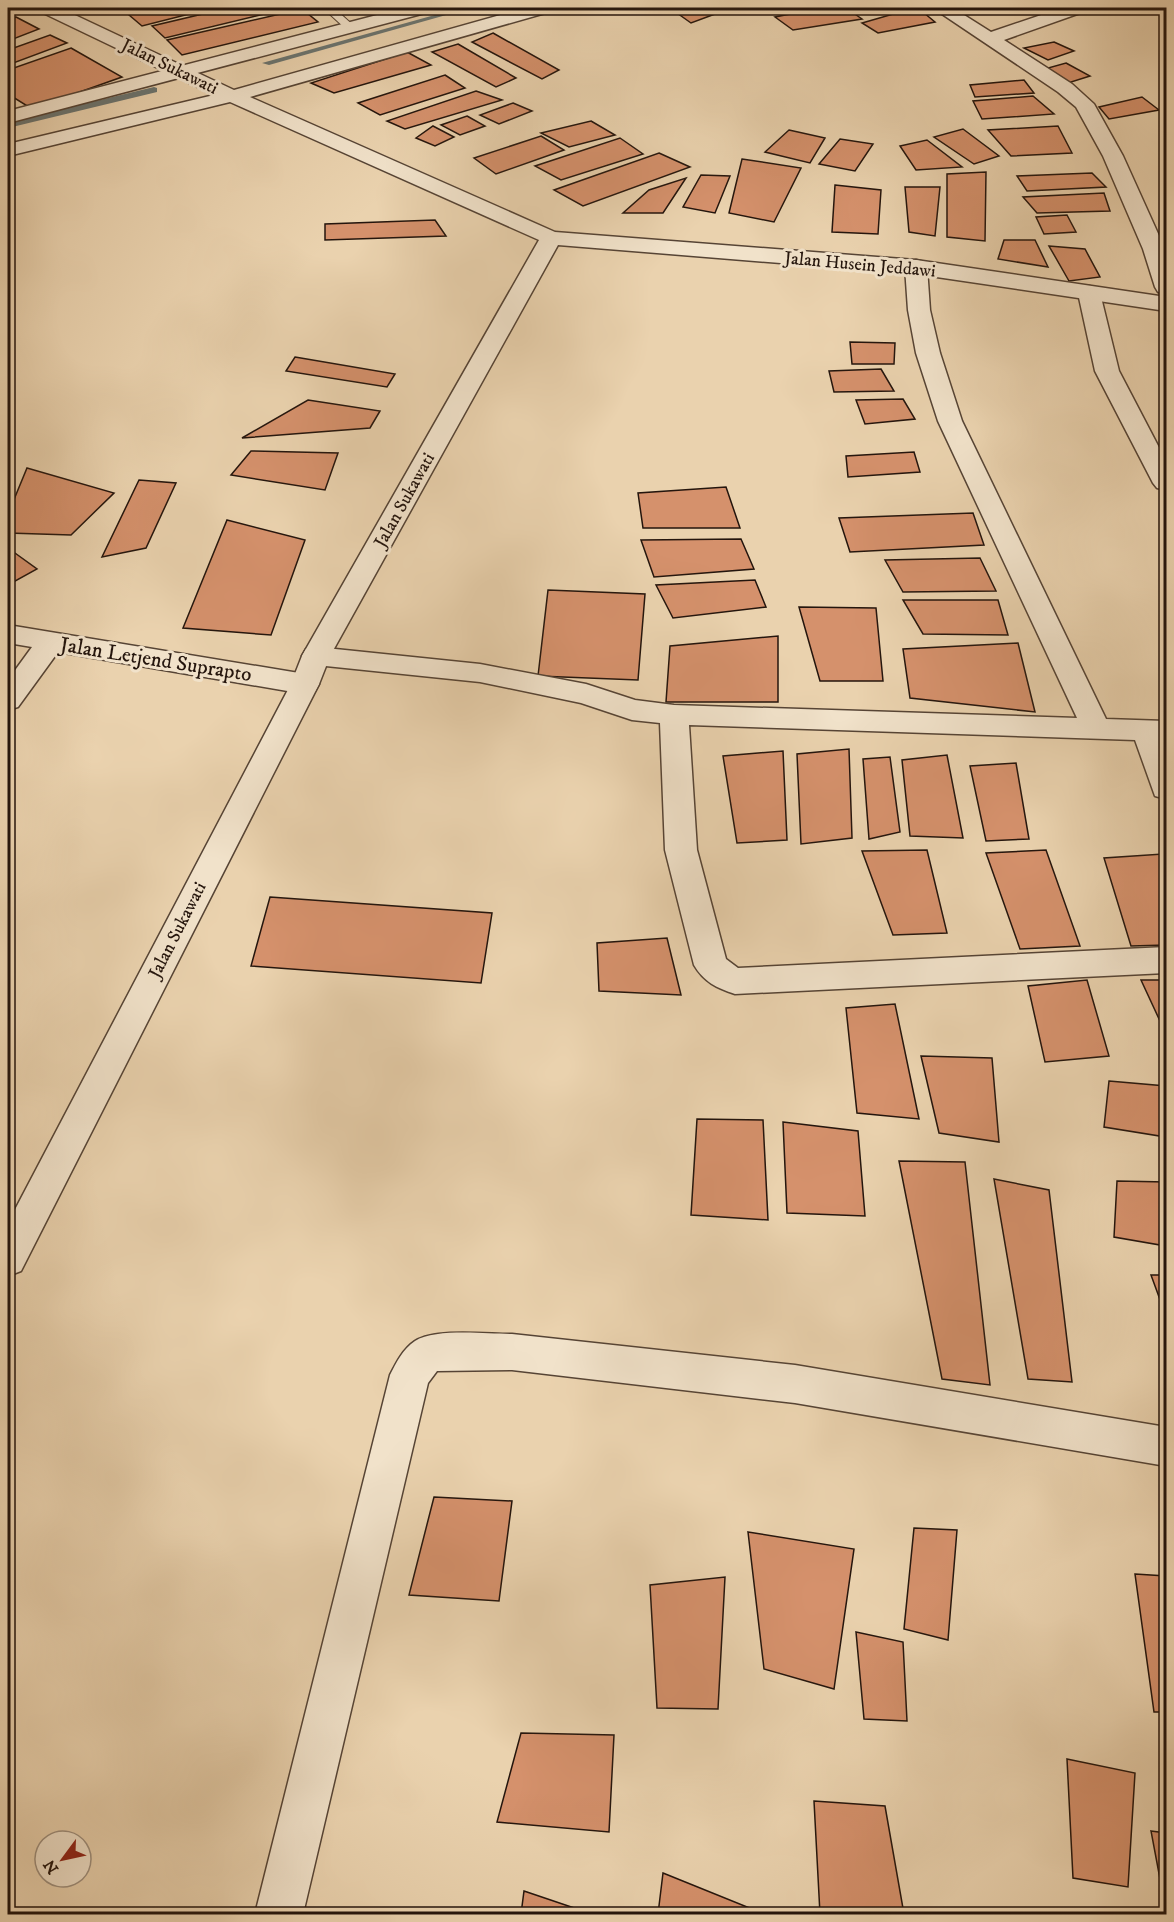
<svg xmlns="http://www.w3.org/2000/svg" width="1174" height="1922" font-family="'IM FELL DW Pica',serif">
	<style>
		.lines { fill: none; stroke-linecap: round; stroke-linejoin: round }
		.stream { fill: #6b7571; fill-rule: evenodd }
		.building { fill: #d5916c; stroke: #24150d; stroke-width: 1.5 }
		.service-casing { stroke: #564435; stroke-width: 2 }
		.minor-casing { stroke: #564435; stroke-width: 3 }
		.tertiary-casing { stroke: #564435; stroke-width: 3 }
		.service { fill: #f1e2ca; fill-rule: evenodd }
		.minor { fill: #f1e2ca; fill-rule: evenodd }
		.tertiary { fill: #f1e2ca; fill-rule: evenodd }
		.labels { text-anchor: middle; stroke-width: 6; stroke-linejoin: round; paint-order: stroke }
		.far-street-label { font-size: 18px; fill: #24150d; stroke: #f1e2ca }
		.street-label { font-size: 21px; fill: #24150d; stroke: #f1e2ca }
	</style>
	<rect width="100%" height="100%" fill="#ead2ae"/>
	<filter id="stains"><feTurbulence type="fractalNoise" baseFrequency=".00333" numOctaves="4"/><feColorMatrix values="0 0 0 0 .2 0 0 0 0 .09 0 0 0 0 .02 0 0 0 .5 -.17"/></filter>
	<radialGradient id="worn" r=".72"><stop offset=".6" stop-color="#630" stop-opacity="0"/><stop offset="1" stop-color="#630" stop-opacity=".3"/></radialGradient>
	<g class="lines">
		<g class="stream">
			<polygon points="460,8 471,8 269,65 262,63"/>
			<polygon points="154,87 157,88 157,92 8,128 8,122"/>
		</g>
	</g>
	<g class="building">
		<polygon points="130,8 213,8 142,26 122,9"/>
		<polygon points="228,8 289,8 165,38 152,26"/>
		<polygon points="670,8 705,8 715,14 691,23"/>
		<polygon points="821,8 846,8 862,19 793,30 775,17"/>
		<polygon points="914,8 918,8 935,22 878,33 862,23"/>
		<polygon points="302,9 318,22 182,55 167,40"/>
		<polygon points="16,17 39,29 8,41 8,20"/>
		<polygon points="493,33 559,70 542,79 472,42"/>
		<polygon points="50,35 67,43 8,65 8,50"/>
		<polygon points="1054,42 1074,51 1048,60 1024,48"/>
		<polygon points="458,44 516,78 496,87 432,52"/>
		<polygon points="71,48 122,77 32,109 8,94 8,70"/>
		<polygon points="407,52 431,65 334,93 311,83"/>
		<polygon points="1066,63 1090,76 1068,83 1048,68"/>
		<polygon points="445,75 465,88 380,115 358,103"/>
		<polygon points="1024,80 1034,93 975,97 970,85"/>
		<polygon points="476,91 502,100 405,129 387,121"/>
		<polygon points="1033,96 1054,114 982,119 973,101"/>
		<polygon points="1142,97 1159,110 1109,119 1099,107"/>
		<polygon points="513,103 532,111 499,124 480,115"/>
		<polygon points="467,116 485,126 460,135 441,125"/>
		<polygon points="591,121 615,135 569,147 541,133"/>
		<polygon points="433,126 454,137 435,146 416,138"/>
		<polygon points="1058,126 1072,153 1011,156 988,130"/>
		<polygon points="963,129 999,156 974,164 934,137"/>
		<polygon points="789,130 825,138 810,163 765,152"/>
		<polygon points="541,136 564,150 496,174 474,158"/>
		<polygon points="620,138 643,154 561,180 535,166"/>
		<polygon points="840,139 873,144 855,171 819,164"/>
		<polygon points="927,140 962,167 916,170 900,146"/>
		<polygon points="659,153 690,167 583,206 554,190"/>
		<polygon points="742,159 801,168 774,222 729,213"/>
		<polygon points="986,172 985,241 947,237 947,174"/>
		<polygon points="1092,173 1106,187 1027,191 1017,176"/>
		<polygon points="701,175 730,176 715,213 683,207"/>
		<polygon points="686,178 663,213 623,213 649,190"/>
		<polygon points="835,185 881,190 878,234 832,232"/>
		<polygon points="905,187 940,187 935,236 909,232"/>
		<polygon points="1104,193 1110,211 1037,213 1023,197"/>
		<polygon points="1067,215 1076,232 1044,234 1036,217"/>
		<polygon points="435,220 446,236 325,240 325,224"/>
		<polygon points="1004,240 1035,240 1048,267 998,259"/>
		<polygon points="1049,246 1085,249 1100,277 1069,281"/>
		<polygon points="850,342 895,343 894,364 852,364"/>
		<polygon points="295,357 395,374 387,387 286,371"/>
		<polygon points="881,369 894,391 834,392 829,371"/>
		<polygon points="903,399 915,419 865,424 856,400"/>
		<polygon points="308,400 380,411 370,428 242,438"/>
		<polygon points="251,451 338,453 325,490 231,475"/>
		<polygon points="914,452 920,472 848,477 846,456"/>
		<polygon points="27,468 114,493 71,535 8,533 8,514"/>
		<polygon points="139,480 176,483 146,548 102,557"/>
		<polygon points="726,487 740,528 643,528 638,493"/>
		<polygon points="973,513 984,545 850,552 839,518"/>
		<polygon points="227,520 305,540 271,635 183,628"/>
		<polygon points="741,539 754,569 654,577 641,540"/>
		<polygon points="8,548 37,569 8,585"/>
		<polygon points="980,558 996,591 903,592 885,560"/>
		<polygon points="755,580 766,607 673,618 656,585"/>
		<polygon points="548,590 645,594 638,680 538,676"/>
		<polygon points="903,600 998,600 1008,635 923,634"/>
		<polygon points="799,607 876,608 883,681 820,681"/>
		<polygon points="778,636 778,702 666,702 670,646"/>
		<polygon points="1018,643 1035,712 910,698 903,649"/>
		<polygon points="849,749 852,838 801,844 797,754"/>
		<polygon points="783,751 787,840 737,843 723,756"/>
		<polygon points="947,755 963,838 910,836 902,760"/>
		<polygon points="890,757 900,832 869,839 863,759"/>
		<polygon points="1016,763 1029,839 986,841 970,766"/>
		<polygon points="927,850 947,933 893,935 862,851"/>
		<polygon points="1046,850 1080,946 1020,949 986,853"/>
		<polygon points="1163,854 1166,863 1166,945 1131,946 1104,858"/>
		<polygon points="270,897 492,913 481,983 251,966"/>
		<polygon points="667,938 681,995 599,991 597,943"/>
		<polygon points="1087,980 1109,1056 1045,1062 1028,986"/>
		<polygon points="1141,980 1166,980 1166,1034"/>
		<polygon points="895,1004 919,1119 857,1113 846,1008"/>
		<polygon points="921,1056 992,1058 999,1142 939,1133"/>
		<polygon points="1109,1081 1166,1086 1166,1137 1104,1127"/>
		<polygon points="697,1119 763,1120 768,1220 691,1215"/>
		<polygon points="783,1122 858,1131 865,1216 787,1213"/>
		<polygon points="899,1161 965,1162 990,1385 942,1379"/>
		<polygon points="994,1179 1049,1190 1072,1382 1028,1379"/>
		<polygon points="1117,1181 1166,1182 1166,1246 1114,1237"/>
		<polygon points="1151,1275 1166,1275 1166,1316"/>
		<polygon points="434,1497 512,1501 499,1601 409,1595"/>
		<polygon points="914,1528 957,1530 948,1640 904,1629"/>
		<polygon points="748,1532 854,1549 834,1689 764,1669"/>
		<polygon points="1135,1574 1166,1576 1166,1712 1154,1712"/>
		<polygon points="725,1577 718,1709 657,1708 650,1585"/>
		<polygon points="856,1632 903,1642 907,1721 864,1719"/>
		<polygon points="521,1733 614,1735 609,1832 497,1822"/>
		<polygon points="1067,1759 1135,1773 1128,1887 1073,1878"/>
		<polygon points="814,1801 885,1806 904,1914 820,1914"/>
		<polygon points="1151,1831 1166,1833 1166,1911"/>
		<polygon points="663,1873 762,1913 762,1914 658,1914"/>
		<polygon points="524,1891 592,1914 521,1914"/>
	</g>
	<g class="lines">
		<g class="service-casing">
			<polygon id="service" points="323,8 334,8 355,27 354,29 346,29"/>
		</g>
		<g class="minor-casing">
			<g id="minor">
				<polygon points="404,8 432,8 429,12 8,123 8,111"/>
				<polygon points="933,8 953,8 991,32 1062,8 1085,8 1083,12 1004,40 1072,84 1094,104 1123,156 1165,249 1166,294 1158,292 1155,287 1143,249 1103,156 1076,107 1058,92"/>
				<path d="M 916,260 L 924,262 L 927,267 L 930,310 L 940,353 L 962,421 L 1106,719 L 1166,721 L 1166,741 L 1165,741 L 1166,799 L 1155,796 L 1135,740 L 689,725 L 697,850 L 726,959 L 738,968 L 1166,947 L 1166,973 L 735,994 C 717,988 704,982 694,965 L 665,850 L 660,723 L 632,720 L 581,703 L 480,682 L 316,665 L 306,663 L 302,656 L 306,649 L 316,647 L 480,664 L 586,684 L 635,700 L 674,705 L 1077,718 L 938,421 L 916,353 L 908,310 L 905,267 L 908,262 Z"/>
				<polygon points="1089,286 1097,288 1100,293 1119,371 1166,461 1166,490 1157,488 1153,483 1095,371 1078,293 1081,288"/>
				<polygon points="8,625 305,674 315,677 319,684 315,691 305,694 58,652 18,707 8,710 8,680 32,647 8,643"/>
				<path d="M 512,1334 L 795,1365 L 1166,1427 L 1166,1466 L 795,1403 L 512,1370 L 437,1371 L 428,1383 L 303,1914 L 255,1914 L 390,1375 C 396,1363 403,1349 415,1341 C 436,1328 486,1334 512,1334 Z"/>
			</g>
		</g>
		<g class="tertiary-casing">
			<polygon id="tertiary" points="38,8 60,8 234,90 525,8 551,8 549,12 250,97 555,232 916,260 1166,297 1166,311 916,274 558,245 330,656 319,684 21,1271 8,1276 8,1223 291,684 302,656 539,240 230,102 8,156 8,144 214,95 41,12"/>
		</g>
		<use href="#service" class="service"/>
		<use href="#minor" class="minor"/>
		<use href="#tertiary" class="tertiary"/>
	</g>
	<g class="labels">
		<g class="far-street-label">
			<text transform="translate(170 66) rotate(26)" y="6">Jalan Sukawati</text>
			<text transform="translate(860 264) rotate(5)" y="6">Jalan Husein Jeddawi</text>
			<text transform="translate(404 500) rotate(-61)" y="6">Jalan Sukawati</text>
			<text transform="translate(177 930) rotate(-63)" y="6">Jalan Sukawati</text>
		</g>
		<g class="street-label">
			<text transform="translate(156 659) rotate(9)" y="7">Jalan Letjend Suprapto</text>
		</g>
	</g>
	<rect width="1174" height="1922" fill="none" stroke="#ead2ae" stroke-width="30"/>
	<rect x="9" y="9" width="1156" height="1904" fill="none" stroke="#24150d" stroke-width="3"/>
	<rect x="15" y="15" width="1144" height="1892" fill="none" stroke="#24150d" stroke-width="1.5"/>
	<g transform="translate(63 1859) rotate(237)"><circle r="28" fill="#f1e2ca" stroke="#9f907e" stroke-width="1.5"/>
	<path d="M0-4.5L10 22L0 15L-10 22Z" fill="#8f2418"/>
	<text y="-9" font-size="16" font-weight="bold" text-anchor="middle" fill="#24150d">N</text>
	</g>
	<rect width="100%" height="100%" filter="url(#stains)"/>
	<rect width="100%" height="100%" fill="url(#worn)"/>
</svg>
